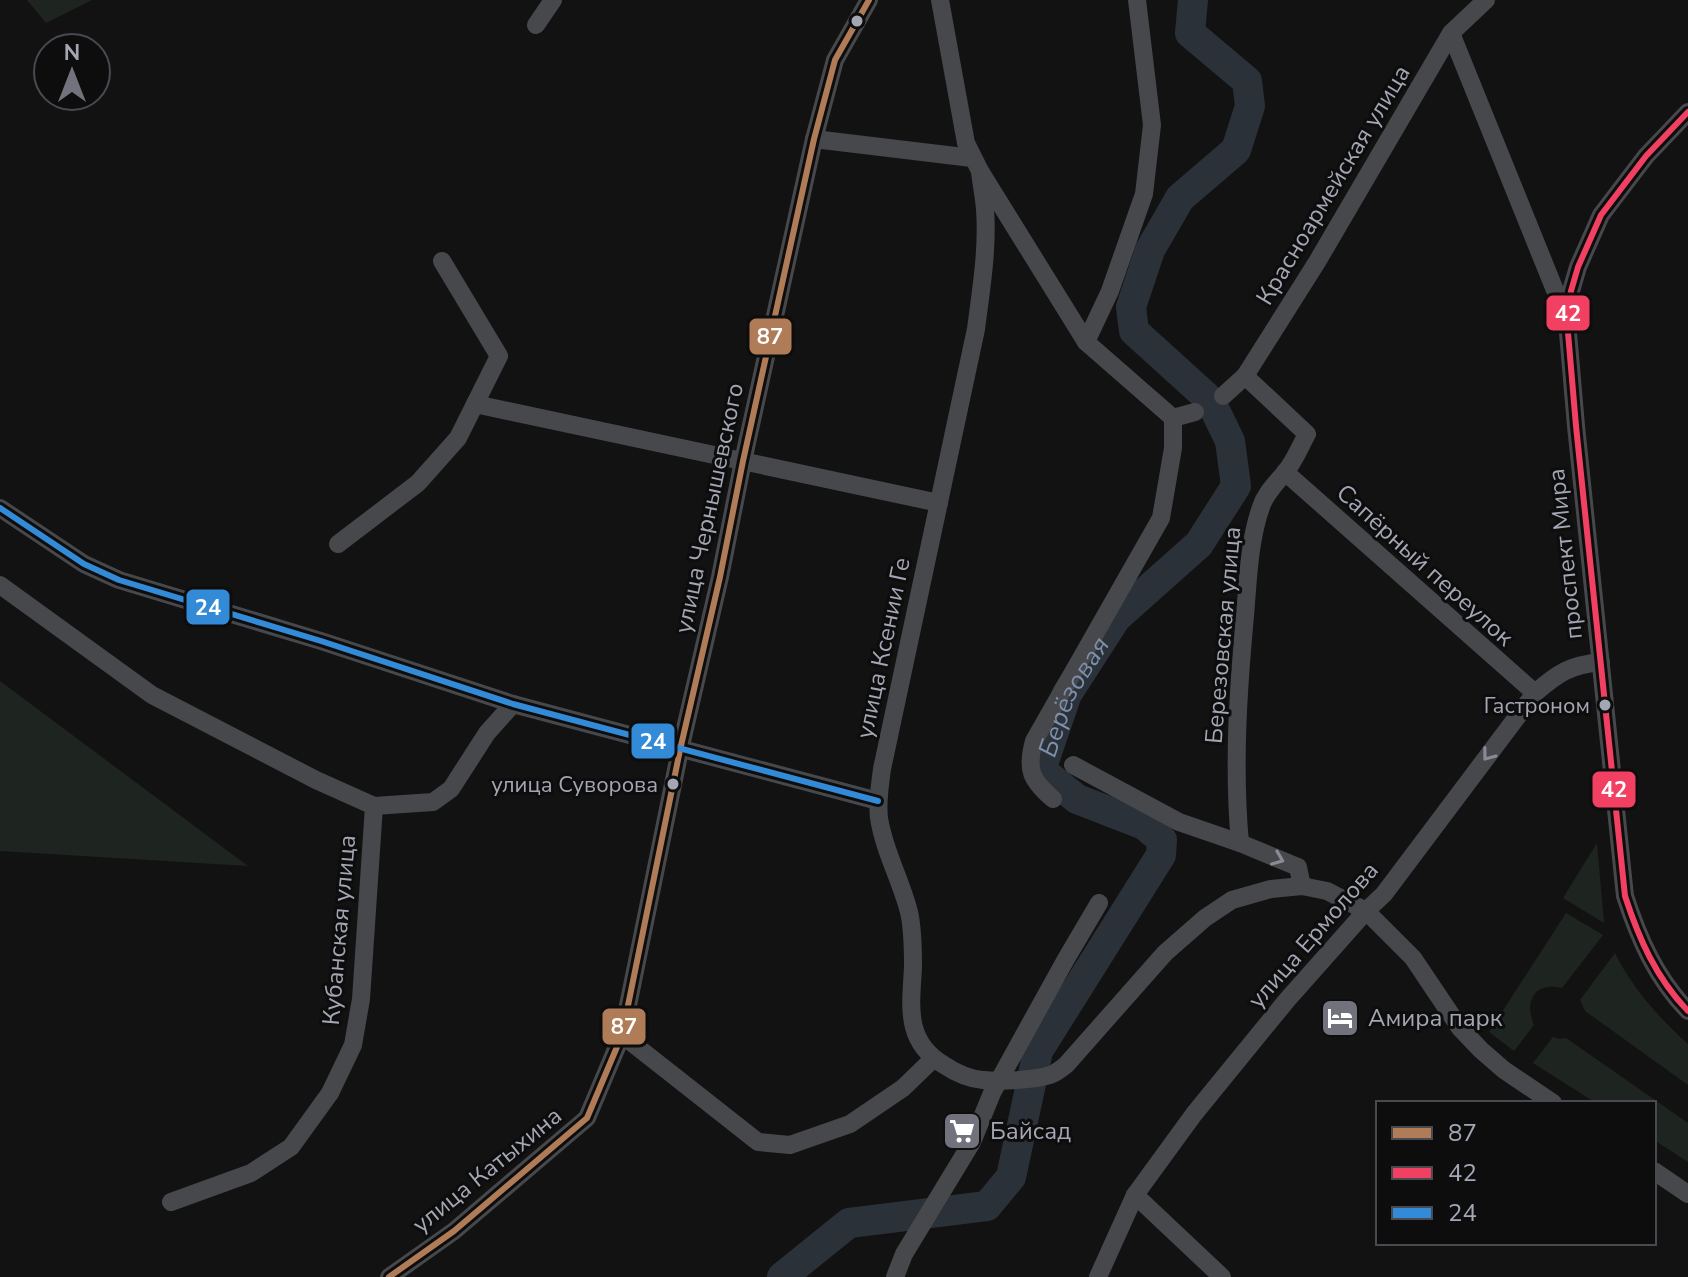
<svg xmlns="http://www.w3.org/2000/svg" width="1688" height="1277" font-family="'Nunito Sans',sans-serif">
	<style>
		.green { fill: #1e2420 }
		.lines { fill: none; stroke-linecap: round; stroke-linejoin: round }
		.river { stroke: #2b3138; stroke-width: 30 }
		.minor { stroke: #47484b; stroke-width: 18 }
		.bus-1-casing { stroke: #0d0d0e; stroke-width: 12 }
		.bus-2-casing { stroke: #0d0d0e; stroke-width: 12 }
		.bus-3-casing { stroke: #0d0d0e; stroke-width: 12 }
		.bus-1 { stroke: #b07c57; stroke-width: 6 }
		.bus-2 { stroke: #f24062; stroke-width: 6 }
		.bus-3 { stroke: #338bd7; stroke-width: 6 }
		.oneway { stroke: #888a94 }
		.bus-dot { fill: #a4a6b3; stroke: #0d0d0e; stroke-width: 3 }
		.labels { text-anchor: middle; stroke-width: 6; stroke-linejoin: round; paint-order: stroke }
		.bus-label { font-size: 22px; fill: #a4a6b3; stroke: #0d0d0e; text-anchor: end }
		.street-label { font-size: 24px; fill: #a4a6b3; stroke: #0d0d0e }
		.poi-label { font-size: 24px; fill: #a4a6b3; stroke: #0d0d0e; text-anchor: start }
		.water-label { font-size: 26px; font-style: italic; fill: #7d8fab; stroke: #0d0d0e }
		.line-badge { stroke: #0d0d0e; stroke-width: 3 }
		.badge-label { font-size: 22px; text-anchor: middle; font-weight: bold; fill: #fff }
	</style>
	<rect width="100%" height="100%" fill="#121213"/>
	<g class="green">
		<polygon points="27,0 92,0 46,23"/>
		<polygon points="0,681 248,866 0,851"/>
		<polygon points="1597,843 1604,923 1563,898"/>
		<path d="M 1566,913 L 1603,935 L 1562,988 C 1534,981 1524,1002 1534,1025 L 1514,1051 L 1489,1032 Z"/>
		<path d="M 1615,953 C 1632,988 1660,1019 1688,1044 L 1688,1085 L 1585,1011 L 1580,1000 Z"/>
		<polygon points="1553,1037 1559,1039 1566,1038 1688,1123 1688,1162 1654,1140 1654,1103 1596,1103 1533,1063"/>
	</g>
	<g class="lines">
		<path class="river" id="s1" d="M 782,1277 L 849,1223 L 987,1206 L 1011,1177 L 1038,1051 L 1161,855 L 1162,840 L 1144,825 L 1077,799 L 1041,770 L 1067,694 L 1116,618 L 1199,544 L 1236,486 L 1230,441 L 1210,400 L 1134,331 L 1131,307 L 1150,250 L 1180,198 L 1236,150 L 1250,106 L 1247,81 L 1190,33 L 1193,0"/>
		<g class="minor">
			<polyline points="940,0 966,143 980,171 1086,342 1173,418 1195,412"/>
			<polyline points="536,25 553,0"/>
			<polyline points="1451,33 1567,320"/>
			<path d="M 1688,112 L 1646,156 L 1601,215 L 1578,267 L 1571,291 L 1567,321 L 1576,426 L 1625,896 C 1639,939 1656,978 1688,1011"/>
			<polyline points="814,139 972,158"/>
			<path d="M 980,171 C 981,183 984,196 985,209 C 988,249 981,290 976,329 L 882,769 C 880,785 877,801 879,818 C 884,851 901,880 909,912 C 913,929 913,949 913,967 C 911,1006 904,1041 944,1065 C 956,1073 969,1079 983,1080 C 999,1082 1035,1080 1050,1075 C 1056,1073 1061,1069 1066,1065 L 1165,953 L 1205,918 L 1232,900 L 1271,889 L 1302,886 L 1327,891 L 1366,911 L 1413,958 L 1460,1028 L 1481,1050 L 1504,1070 L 1553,1103"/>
			<polyline points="1086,342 1110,291 1144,194 1152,125 1137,0"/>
			<polyline points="1223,396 1245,376 1317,262 1451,33 1486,0"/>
			<polyline points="475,404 939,503"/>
			<polyline points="1285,472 1535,693"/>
			<polyline points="0,508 84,564 119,580 321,641 513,704 878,801"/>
			<polyline points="338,544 418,483 458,438 499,356 442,261"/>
			<polyline points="0,585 152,695 316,780 374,806 433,802 451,789 487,733 513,704"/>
			<polyline points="1073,765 1179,822 1240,843 1298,867 1302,886"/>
			<path d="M 1053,799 C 1031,780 1026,770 1034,741 L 1161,518 L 1173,448 L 1173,418"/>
			<path d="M 1240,843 C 1233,767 1238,692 1245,616 C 1248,580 1249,541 1261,507 C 1266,491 1280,480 1289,467 C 1296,457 1301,445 1307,434 L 1245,376"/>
			<polyline points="622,1035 758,1142 790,1145 850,1124 903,1088 933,1059"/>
			<polyline points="1654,1171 1688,1194"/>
			<polyline points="1135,1195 1222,1277"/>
			<polyline points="171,1202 251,1173 291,1147 330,1093 353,1045 361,999 374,806"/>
			<polyline points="389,1277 454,1231 587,1118 622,1035 680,750 720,577 743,461 814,139 835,60 869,0"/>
			<polyline points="895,1277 904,1254 972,1142 992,1093 1066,959 1099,903"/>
			<path d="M 1098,1277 L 1135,1195 L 1194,1114 L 1287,1000 L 1366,911 L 1384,894 L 1535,693 C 1558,673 1570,665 1601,662"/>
		</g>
		<g class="bus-1-casing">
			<polyline id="bus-1" points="389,1277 454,1231 587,1118 622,1035 680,750 720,577 743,461 814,139 835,60 869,0"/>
		</g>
		<g class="bus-2-casing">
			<path id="bus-2" d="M 1688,112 L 1646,156 L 1601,215 L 1578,267 L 1571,291 L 1567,321 L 1576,426 L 1625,896 C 1639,939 1656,978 1688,1011"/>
		</g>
		<g class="bus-3-casing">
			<polyline id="bus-3" points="0,508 84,564 119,580 321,641 513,704 878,801"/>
		</g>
		<use href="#bus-1" class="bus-1"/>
		<use href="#bus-2" class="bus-2"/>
		<use href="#bus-3" class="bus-3"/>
	</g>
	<defs><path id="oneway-chevron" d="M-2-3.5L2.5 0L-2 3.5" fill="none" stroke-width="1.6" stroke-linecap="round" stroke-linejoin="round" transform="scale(2)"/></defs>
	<g class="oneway">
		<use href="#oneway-chevron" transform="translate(1488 755) rotate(127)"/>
		<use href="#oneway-chevron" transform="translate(1278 859) rotate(22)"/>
	</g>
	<defs>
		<g id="hotel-square" transform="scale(2)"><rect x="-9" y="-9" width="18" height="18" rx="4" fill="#71727b" stroke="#0d0d0e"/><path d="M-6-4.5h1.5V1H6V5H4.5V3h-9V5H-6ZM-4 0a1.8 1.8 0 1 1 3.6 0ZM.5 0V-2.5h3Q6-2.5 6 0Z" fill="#fff"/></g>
		<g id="supermarket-square" transform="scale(2)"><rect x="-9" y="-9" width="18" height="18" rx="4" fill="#71727b" stroke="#0d0d0e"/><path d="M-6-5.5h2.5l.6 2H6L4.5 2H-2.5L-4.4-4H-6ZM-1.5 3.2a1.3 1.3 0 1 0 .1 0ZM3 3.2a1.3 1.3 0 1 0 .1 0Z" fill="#fff"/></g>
	</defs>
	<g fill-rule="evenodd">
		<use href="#hotel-square" x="1340" y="1018"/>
		<use href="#supermarket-square" x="962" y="1131"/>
	</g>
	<g class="bus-dot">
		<circle cx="857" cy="21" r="7"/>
		<circle cx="1605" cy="705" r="7"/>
		<circle cx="673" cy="784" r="7"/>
	</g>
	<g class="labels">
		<g class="bus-label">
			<text x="1590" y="713">Гастроном</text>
			<text x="658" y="792">улица Суворова</text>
		</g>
		<g class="street-label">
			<text transform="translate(1333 185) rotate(-59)" y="8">Красноармейская улица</text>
			<text transform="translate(709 508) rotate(-78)" y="8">улица Чернышевского</text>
			<text transform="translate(1565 554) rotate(-96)" y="8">проспект Мира</text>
			<text transform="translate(1425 565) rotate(42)" y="8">Сапёрный переулок</text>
			<text transform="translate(1223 635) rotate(-85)" y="8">Березовская улица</text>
			<text transform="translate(883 648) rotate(-78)" y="8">улица Ксении Ге</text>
			<text transform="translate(339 930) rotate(-85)" y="8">Кубанская улица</text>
			<text transform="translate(1313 935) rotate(-49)" y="8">улица Ермолова</text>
			<text transform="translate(487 1170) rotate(-39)" y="8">улица Катыхина</text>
		</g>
		<g class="poi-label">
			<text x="1368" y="1026">Амира парк</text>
			<text x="990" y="1139">Байсад</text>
		</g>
		<g class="water-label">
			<text dy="9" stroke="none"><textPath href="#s1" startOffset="860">Берёзовая</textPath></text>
		</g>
	</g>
	<g class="line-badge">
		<rect x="1545" y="294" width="46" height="38" rx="8" fill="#f24062"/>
		<rect x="748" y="317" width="45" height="39" rx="8" fill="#b07c57"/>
		<rect x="185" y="588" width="46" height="38" rx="8" fill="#338bd7"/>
		<rect x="630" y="722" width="46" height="38" rx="8" fill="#338bd7"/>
		<rect x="1591" y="770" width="46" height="39" rx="8" fill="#f24062"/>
		<rect x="601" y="1007" width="46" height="39" rx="8" fill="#b07c57"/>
	</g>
	<g class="badge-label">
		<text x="1568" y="321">42</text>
		<text x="770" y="344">87</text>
		<text x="208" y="615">24</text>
		<text x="653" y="749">24</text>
		<text x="1614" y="797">42</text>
		<text x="624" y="1034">87</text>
	</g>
	<rect x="1376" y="1101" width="280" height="144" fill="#0d0d0e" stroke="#494a50" stroke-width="2"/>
	<rect x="1392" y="1127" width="40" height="12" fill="#b07c57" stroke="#494a50" stroke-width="2"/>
	<text x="1448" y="1141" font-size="24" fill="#a4a6b3">87</text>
	<rect x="1392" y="1167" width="40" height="12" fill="#f24062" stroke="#494a50" stroke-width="2"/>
	<text x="1448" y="1181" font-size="24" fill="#a4a6b3">42</text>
	<rect x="1392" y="1207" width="40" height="12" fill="#338bd7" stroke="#494a50" stroke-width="2"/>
	<text x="1448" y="1221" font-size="24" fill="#a4a6b3">24</text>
	<g transform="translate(72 72)"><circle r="38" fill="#0d0d0e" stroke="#494a50" stroke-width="2"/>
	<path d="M0-6L14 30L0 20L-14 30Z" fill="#71727b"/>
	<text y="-12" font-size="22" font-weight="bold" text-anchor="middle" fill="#a4a6b3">N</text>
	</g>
</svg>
